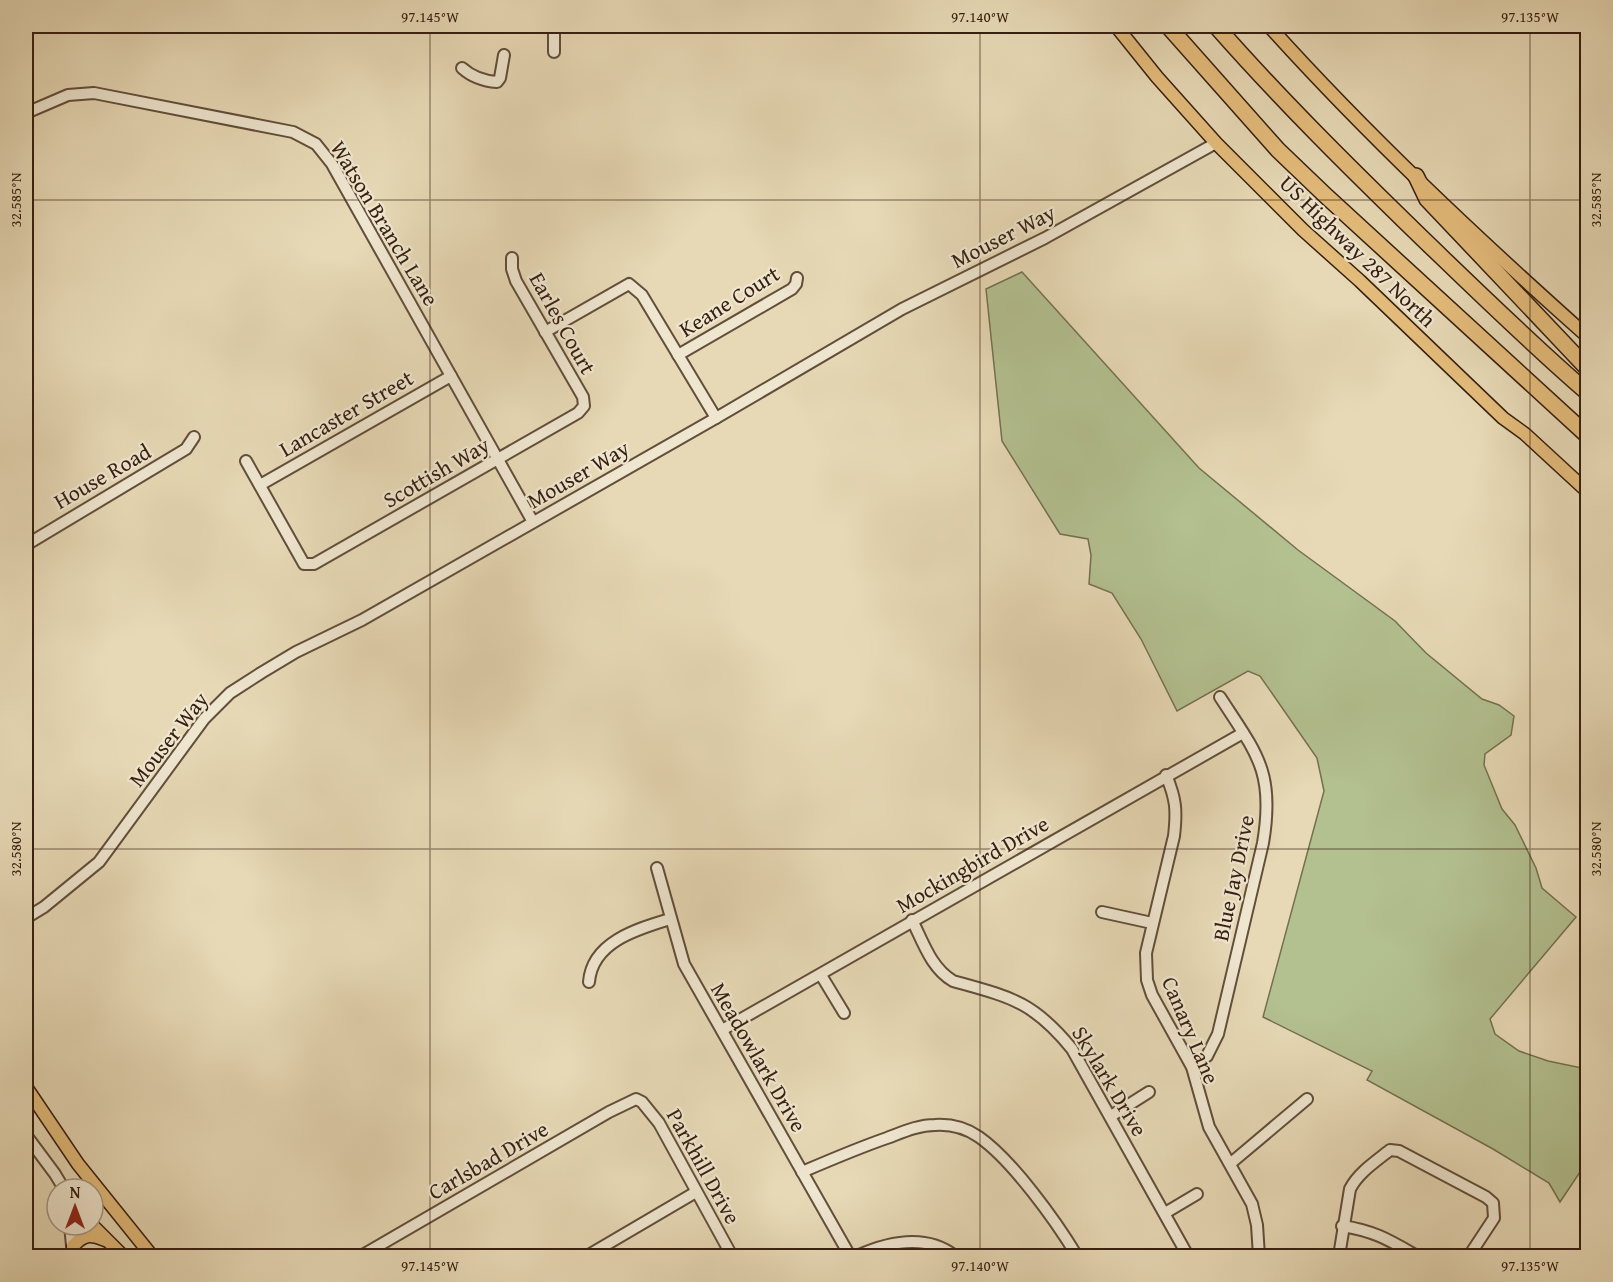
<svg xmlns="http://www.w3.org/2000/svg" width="1613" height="1282" font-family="'Gentium Book Plus',serif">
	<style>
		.green { fill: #b3c090; stroke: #747050; stroke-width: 1.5 }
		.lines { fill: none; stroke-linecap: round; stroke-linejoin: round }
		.minor-casing { stroke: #624e3a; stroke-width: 14 }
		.major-casing { stroke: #361f10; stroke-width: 15 }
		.highway-casing { stroke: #361f10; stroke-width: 18 }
		.minor { stroke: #efe6d0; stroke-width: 10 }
		.major { stroke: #e4bc7b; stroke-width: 12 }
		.highway { stroke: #e4bc7b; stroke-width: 15 }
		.ticks { fill: none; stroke: #361f10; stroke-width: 1.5; stroke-opacity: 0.45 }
		.labels { text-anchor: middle; stroke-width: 4.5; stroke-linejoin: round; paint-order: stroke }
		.street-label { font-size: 22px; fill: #361f10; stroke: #efe6d0 }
		.neatline { fill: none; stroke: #361f10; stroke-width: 2 }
		.ticks-label { font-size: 15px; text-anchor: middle; fill: #361f10 }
	</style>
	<rect width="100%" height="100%" fill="#e7d9b6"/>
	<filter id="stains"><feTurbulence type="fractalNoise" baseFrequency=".00333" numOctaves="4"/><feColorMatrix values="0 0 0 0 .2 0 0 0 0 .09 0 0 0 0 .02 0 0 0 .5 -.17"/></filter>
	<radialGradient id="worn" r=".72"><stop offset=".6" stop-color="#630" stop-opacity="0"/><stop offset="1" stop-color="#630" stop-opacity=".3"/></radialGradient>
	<polygon class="green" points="1022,272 1199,468 1298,550 1395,621 1426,653 1482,699 1499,705 1514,716 1511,735 1485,754 1484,765 1502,809 1515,825 1536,868 1542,888 1576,917 1490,1019 1495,1034 1519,1051 1548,1061 1587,1069 1587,1176 1580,1172 1560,1202 1549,1183 1493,1149 1367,1080 1372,1071 1263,1017 1324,791 1317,758 1260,676 1248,671 1177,711 1141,639 1112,593 1089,584 1091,555 1088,539 1060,534 1002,441 986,289"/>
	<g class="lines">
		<g class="minor-casing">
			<g id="minor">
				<polyline points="554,26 554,52"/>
				<path d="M 462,68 C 472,77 483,81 497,82 L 500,78 L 504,55"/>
				<polyline points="26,113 68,95 94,93 293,132 316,144 332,164 533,522"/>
				<polyline points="545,332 629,284 642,295 716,418"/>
				<polyline points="678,355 792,289 796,284 797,278"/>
				<polyline points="246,461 304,564 314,564 578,413 584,406 583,397 516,281 512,269 512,258"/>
				<polyline points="260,485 451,376"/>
				<polyline points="26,545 186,449 194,437"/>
				<path d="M 1166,775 C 1176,799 1177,810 1174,836 L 1146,953 L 1147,980 L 1152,995 L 1192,1067 L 1209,1127 L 1252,1204 L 1257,1225 L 1259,1256"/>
				<polyline points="657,868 684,964 850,1256"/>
				<polyline points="1102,912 1152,923"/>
				<polyline points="26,918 44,907 99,862 204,719 230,693 261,673 296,652 362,620 716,418 902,309 1045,238 1216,143"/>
				<path d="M 912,920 C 923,942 931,968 953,981 C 1010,997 1033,1001 1072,1049 L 1188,1256"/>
				<polyline points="821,975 844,1013"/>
				<path d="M 589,982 C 592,942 637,929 670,919"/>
				<polyline points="722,1030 1243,733"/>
				<path d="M 1192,1067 L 1207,1056 L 1218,1034 L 1263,843 C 1275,772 1257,754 1220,697"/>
				<polyline points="1111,1116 1149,1092"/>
				<polyline points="26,1135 55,1174 64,1189"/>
				<polyline points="1231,1163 1307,1099"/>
				<path d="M 802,1172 C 830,1160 858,1148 887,1138 C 903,1132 918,1125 935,1125 C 951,1124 966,1128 979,1137 C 1012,1160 1056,1221 1077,1256"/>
				<polyline points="1165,1213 1197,1194"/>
				<polyline points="70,1225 73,1256"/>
				<path d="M 1342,1226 C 1375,1231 1389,1240 1417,1256"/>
				<polyline points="361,1256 609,1112 636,1099 642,1102 659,1123 732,1256"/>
				<polyline points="587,1256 696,1192"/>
				<path d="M 857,1256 C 888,1242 925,1233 955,1256"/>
				<path d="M 1339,1256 L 1350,1189 C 1358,1173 1375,1162 1390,1150 L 1399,1151 L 1486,1197 L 1493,1203 L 1494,1218 L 1469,1256"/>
			</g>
		</g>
		<g class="major-casing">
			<g id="major">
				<polyline points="1116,26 1157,77 1216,143 1303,230 1360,281 1503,418 1525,434 1588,492"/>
				<path d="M 1269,26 C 1368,136 1477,238 1588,337"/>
				<polyline points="26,1087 78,1164 152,1256"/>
				<polyline points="92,1225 123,1256"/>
				<path d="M 73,1246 C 84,1234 90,1234 105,1240"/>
			</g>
		</g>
		<g class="highway-casing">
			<g id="highway">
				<polyline points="1168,26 1278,150 1325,195 1588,436"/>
				<path d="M 1216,26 C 1281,100 1351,169 1422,238 C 1476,290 1530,343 1588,393"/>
				<polyline points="1416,176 1427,199 1588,369"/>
			</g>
		</g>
		<use href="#minor" class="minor"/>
		<use href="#major" class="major"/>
		<use href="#highway" class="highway"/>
	</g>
	<path class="ticks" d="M 430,26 L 430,1256M 980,26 L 980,1256M 1530,26 L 1530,1256M 26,200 L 1588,200M 26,849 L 1588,849"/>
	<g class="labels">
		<g class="street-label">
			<text transform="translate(385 223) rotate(59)" y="8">Watson Branch Lane</text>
			<text transform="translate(1003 236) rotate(-27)" y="8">Mouser Way</text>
			<text transform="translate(1358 251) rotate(44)" y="8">US Highway 287 North</text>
			<text transform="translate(729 301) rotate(-32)" y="8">Keane Court</text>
			<text transform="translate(563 323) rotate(61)" y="8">Earles Court</text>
			<text transform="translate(346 413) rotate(-30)" y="8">Lancaster Street</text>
			<text transform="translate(436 472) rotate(-30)" y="8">Scottish Way</text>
			<text transform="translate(578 474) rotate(-30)" y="8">Mouser Way</text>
			<text transform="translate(102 476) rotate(-30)" y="8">House Road</text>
			<text transform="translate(168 739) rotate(-52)" y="8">Mouser Way</text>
			<text transform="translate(972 864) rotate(-30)" y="8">Mockingbird Drive</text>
			<text transform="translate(1233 878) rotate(-78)" y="8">Blue Jay Drive</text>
			<text transform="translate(1191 1030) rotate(67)" y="8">Canary Lane</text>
			<text transform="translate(759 1057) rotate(60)" y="8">Meadowlark Drive</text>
			<text transform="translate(1110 1081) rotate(59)" y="8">Skylark Drive</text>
			<text transform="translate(488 1160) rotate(-30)" y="8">Carlsbad Drive</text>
			<text transform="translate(704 1166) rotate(61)" y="8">Parkhill Drive</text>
		</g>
	</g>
	<rect width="1613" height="1282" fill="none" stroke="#e7d9b6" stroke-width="66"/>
	<g transform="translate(75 1207)"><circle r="28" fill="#efe6d0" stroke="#a59683" stroke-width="1.5"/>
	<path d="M0-4.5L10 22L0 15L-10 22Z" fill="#8f2418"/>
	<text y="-9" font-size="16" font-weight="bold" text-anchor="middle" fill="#361f10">N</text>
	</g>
	<rect x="33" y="33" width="1547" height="1216" class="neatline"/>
	<g class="ticks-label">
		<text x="430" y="22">97.145°W</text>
		<text x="980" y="22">97.140°W</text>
		<text x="1530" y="22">97.135°W</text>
		<text transform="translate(16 200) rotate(-90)" y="5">32.585°N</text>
		<text transform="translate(1596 200) rotate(-90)" y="5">32.585°N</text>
		<text transform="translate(16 849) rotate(-90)" y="5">32.580°N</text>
		<text transform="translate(1596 849) rotate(-90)" y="5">32.580°N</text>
		<text x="430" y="1271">97.145°W</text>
		<text x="980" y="1271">97.140°W</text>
		<text x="1530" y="1271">97.135°W</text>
	</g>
	<rect width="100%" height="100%" filter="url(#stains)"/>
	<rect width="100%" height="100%" fill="url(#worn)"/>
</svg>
